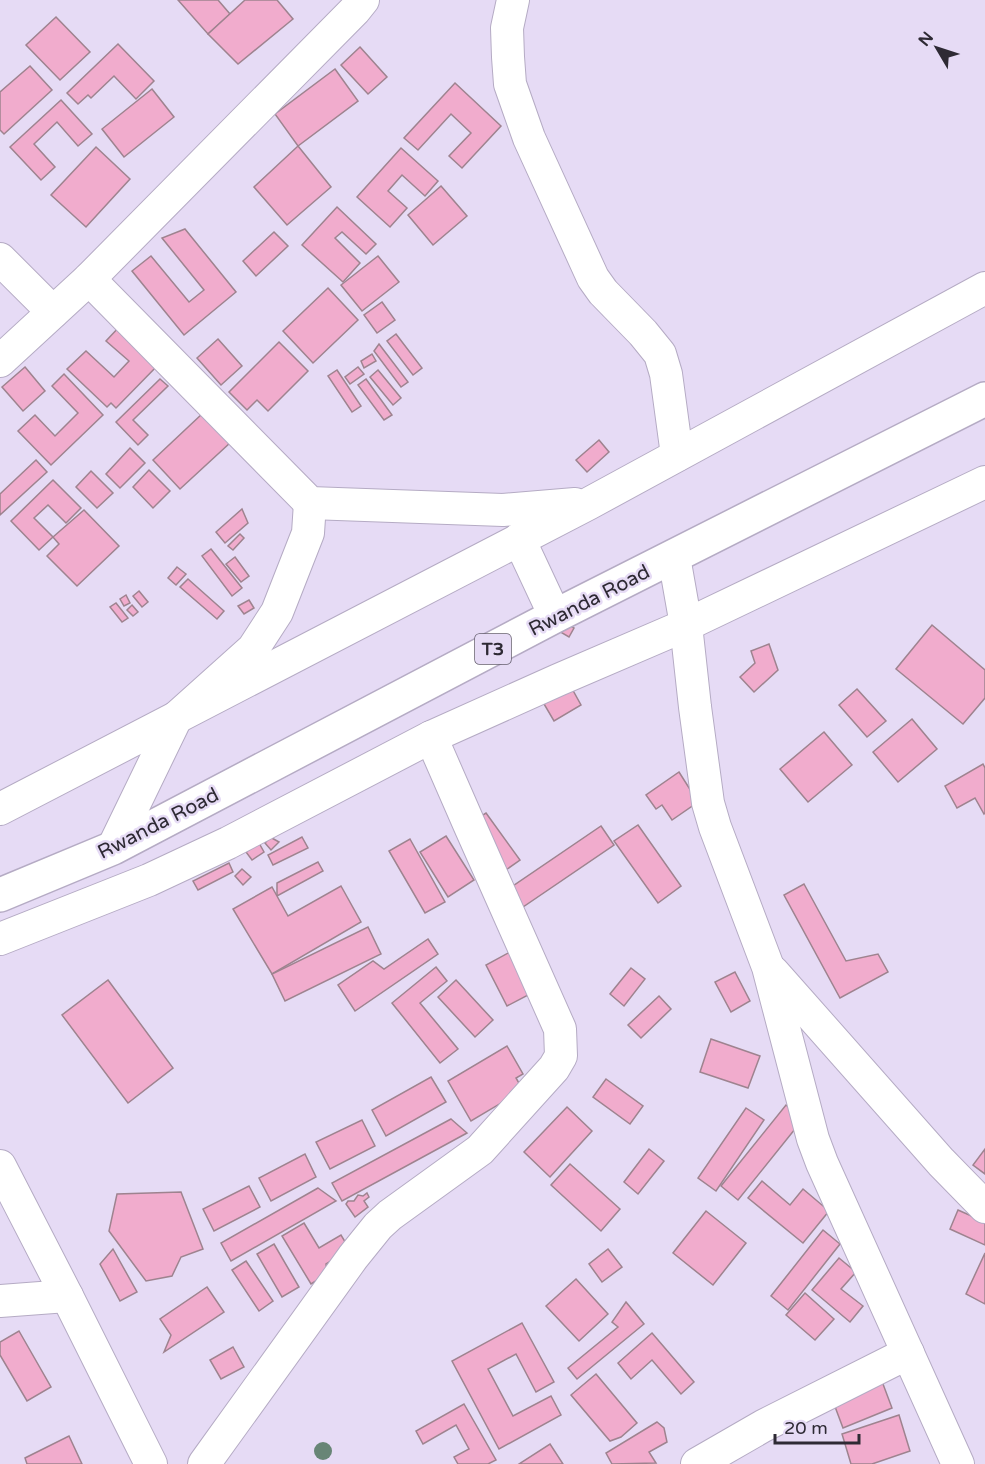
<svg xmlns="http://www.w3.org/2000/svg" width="985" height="1464" font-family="'Varela Round',sans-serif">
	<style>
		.building { fill: #f1accd; stroke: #9e838f; stroke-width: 1.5 }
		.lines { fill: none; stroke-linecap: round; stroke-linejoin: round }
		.street-casing { stroke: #b5abc4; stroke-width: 34 }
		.highway-casing { stroke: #b5abc4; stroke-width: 36 }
		.street { stroke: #fff; stroke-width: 32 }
		.highway { stroke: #fff; stroke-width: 33 }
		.tree { fill: #688576 }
		.labels { text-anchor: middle; stroke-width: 5; stroke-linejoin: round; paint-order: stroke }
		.shield { fill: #e6dbf5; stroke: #655f6e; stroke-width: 1.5 }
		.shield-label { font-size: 18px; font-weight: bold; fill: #2e2a34 }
		.street-label { font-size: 20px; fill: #2e2a34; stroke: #e6dbf5 }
	</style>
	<rect width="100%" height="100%" fill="#e6dbf5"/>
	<g class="building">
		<polygon points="178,0 218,0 230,14 208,34"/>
		<polygon points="245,0 277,0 293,19 238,64 208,34"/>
		<polygon points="56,17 90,52 60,80 26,45"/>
		<polygon points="118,44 154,81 136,99 114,76 91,98 88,95 78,104 67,93"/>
		<polygon points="360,47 387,77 368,94 341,65"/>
		<polygon points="30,66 52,90 4,134 0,130 0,92"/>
		<polygon points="335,69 358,101 298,146 275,114"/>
		<polygon points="455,83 501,126 462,168 449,156 471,133 451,114 418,150 404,138"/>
		<polygon points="152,89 174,117 124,157 102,129"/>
		<polygon points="61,100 92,134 78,146 57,122 34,144 55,167 41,180 10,147"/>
		<polygon points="298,146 331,187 287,225 254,187"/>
		<polygon points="96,147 130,179 86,227 51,195"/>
		<polygon points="401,148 438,181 425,196 402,175 388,191 407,208 390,227 357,197"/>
		<polygon points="441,186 467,216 433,245 408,215"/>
		<polygon points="337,207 376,244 366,254 342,232 335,238 360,263 343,282 302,245"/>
		<polygon points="185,229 236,292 184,335 132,271 151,256 189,302 204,290 162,238"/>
		<polygon points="274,232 288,246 256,276 243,261"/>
		<polygon points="378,256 399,282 362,311 341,285"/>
		<polygon points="328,288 358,320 313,363 283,331"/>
		<polygon points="382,302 395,320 377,333 364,315"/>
		<polygon points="120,326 159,364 116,408 111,403 107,407 67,369 86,351 114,377 129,361 106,341"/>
		<polygon points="396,334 422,368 413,375 387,341"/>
		<polygon points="218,339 242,366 221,385 197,358"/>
		<polygon points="279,342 308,371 268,411 257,400 247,410 229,392"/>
		<polygon points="379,344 408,382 401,387 374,351"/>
		<polygon points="372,354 376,361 364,368 361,361"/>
		<polygon points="25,367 45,391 23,411 2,387"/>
		<polygon points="358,367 364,374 350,384 345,377"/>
		<polygon points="337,370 361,406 352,412 328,376"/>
		<polygon points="378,370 401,398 393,405 370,377"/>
		<polygon points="64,374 103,415 51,465 18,431 35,415 55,436 78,413 52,386"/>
		<polygon points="160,379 168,386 133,420 148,435 138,445 116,422"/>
		<polygon points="366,379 392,415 384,420 358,385"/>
		<polygon points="203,413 231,442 180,489 153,460"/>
		<polygon points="599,440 609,452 587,472 576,460"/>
		<polygon points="130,448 145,463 120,488 106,474"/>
		<polygon points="36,460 47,472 0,515 0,494"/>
		<polygon points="149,470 170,491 153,508 133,487"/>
		<polygon points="91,471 113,493 97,508 76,487"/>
		<polygon points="53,480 81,508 66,523 48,505 34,518 53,537 39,550 11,521"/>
		<polygon points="242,509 248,523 225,543 216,532"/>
		<polygon points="84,510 119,546 77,586 47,556 59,544 53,537"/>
		<polygon points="240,534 244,538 233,550 228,546"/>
		<polygon points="211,549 242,588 232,596 202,556"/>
		<polygon points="235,557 249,576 241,582 226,564"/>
		<polygon points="177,567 186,574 176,585 168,578"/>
		<polygon points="188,579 224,611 217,619 180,587"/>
		<polygon points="139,591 148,602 142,607 133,596"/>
		<polygon points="126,595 130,603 124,606 120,599"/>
		<polygon points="249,600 254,608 244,614 238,606"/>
		<polygon points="116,603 128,618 122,622 110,607"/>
		<polygon points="132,605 138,612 133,616 127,610"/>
		<polygon points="562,621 574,628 569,637 557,630"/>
		<polygon points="932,625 985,670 985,698 963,724 896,669"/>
		<polygon points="769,644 778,670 754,692 740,677 755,663 751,651"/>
		<polygon points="565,676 581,705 554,721 537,692"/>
		<polygon points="857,689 886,721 867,737 839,705"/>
		<polygon points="912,719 937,749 898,782 873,752"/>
		<polygon points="824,732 852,765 808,802 780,769"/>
		<polygon points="983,764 985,768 985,813 984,814 975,798 957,808 945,786"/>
		<polygon points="679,772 698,802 672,820 662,805 656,809 646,795"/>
		<polygon points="486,813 520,860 503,872 469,824"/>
		<polygon points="638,825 681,886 658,903 614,841"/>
		<polygon points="601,826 614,845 523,907 510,888"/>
		<polygon points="446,836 474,880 448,897 420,852"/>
		<polygon points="270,837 279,842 271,850 265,843"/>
		<polygon points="302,837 308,848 273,865 268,855"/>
		<polygon points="410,839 445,902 425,913 389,851"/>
		<polygon points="259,843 264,852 252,860 246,852"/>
		<polygon points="318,862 323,871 277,896 277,883"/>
		<polygon points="229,863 233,872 198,890 193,881"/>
		<polygon points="242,869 251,877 243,885 235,876"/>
		<polygon points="804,884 846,961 878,954 888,972 840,998 784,895"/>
		<polygon points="341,886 361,922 272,974 233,909 272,887 288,916"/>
		<polygon points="368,927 381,954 285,1001 272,974"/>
		<polygon points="428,939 438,954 355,1011 338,985 373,961 384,969"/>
		<polygon points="510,952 532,993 507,1006 486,965"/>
		<polygon points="436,967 447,981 420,1003 458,1049 440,1063 392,1003"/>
		<polygon points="631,968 645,979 624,1006 610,994"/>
		<polygon points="735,972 750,1001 731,1012 715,982"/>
		<polygon points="108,980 173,1068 128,1103 62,1015"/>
		<polygon points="456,980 493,1020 475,1037 438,997"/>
		<polygon points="659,996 671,1009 641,1038 628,1025"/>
		<polygon points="711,1039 760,1056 748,1088 700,1072"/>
		<polygon points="507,1046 523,1074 516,1078 523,1090 471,1121 448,1081"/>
		<polygon points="431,1077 446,1102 386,1136 372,1110"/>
		<polygon points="606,1079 643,1106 630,1124 593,1097"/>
		<polygon points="786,1105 803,1119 738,1200 721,1186"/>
		<polygon points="567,1107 592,1131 550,1177 524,1152"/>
		<polygon points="746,1108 764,1120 716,1191 698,1178"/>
		<polygon points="451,1119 467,1133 342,1201 332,1183"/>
		<polygon points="362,1120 375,1146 330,1169 316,1142"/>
		<polygon points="649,1149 664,1161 638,1194 624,1182"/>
		<polygon points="985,1149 985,1174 973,1165"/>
		<polygon points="305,1154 316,1177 271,1201 259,1178"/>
		<polygon points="570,1164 620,1209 601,1231 551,1185"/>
		<polygon points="762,1181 790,1205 803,1189 829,1211 803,1243 748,1198"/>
		<polygon points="249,1186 260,1207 214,1231 203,1209"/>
		<polygon points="318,1188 336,1201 231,1261 221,1243"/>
		<polygon points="181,1192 203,1249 181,1257 172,1276 146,1281 109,1231 117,1194"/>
		<polygon points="367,1193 369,1197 364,1201 368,1207 355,1217 346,1204 348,1201 354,1201 358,1195 363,1196"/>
		<polygon points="958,1210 985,1222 985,1245 950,1229"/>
		<polygon points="706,1211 746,1243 713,1285 673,1253"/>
		<polygon points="304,1223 319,1248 341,1235 350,1250 326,1264 327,1274 311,1284 282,1236"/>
		<polygon points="823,1230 840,1244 788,1310 771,1296"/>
		<polygon points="274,1244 299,1287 282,1297 257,1254"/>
		<polygon points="113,1249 137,1292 120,1301 100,1264"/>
		<polygon points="608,1249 622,1267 602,1282 589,1264"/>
		<polygon points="985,1253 985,1304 966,1294"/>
		<polygon points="839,1258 856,1272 841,1289 863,1306 850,1322 812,1290"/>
		<polygon points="246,1261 273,1301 259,1311 232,1270"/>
		<polygon points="576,1279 608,1314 579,1341 546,1306"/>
		<polygon points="207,1287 224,1312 164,1352 171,1335 160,1319"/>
		<polygon points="805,1293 834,1319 815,1340 786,1315"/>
		<polygon points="626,1302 644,1324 577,1379 568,1368 618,1327 612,1322"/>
		<polygon points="522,1323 554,1382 536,1392 516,1354 488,1369 513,1416 551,1396 561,1415 499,1449 452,1361"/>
		<polygon points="19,1331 51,1387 27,1401 0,1355 0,1342"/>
		<polygon points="652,1333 694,1382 681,1394 652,1360 631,1379 618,1363"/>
		<polygon points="233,1347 244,1367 221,1379 210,1360"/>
		<polygon points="596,1374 637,1423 621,1437 610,1441 571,1395"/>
		<polygon points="880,1376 892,1408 843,1428 831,1396"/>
		<polygon points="464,1404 496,1460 488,1464 458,1464 454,1457 469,1449 456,1425 423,1444 416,1431"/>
		<polygon points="899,1415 910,1451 872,1464 851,1464 842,1434"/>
		<polygon points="657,1422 664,1428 667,1442 649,1452 656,1463 612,1464 606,1453"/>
		<polygon points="69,1436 82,1464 27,1464 25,1458"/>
		<polygon points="550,1444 563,1464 519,1464"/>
	</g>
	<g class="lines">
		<g class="street-casing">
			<g id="street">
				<polyline points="513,0 507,28 508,57 510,84 529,138 593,278 603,292 643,333 660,354 666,374 677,455"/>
				<polyline points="0,259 53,312"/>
				<polyline points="89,279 310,503 503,510 575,504"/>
				<polyline points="0,361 89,279 355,10 363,0"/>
				<polyline points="519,539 555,616"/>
				<polyline points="674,557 686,625 695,707 708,803 715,827 768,967 813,1139 822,1163 958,1464"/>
				<polyline points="0,809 588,504 985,288"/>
				<polyline points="113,848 176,718 253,649 277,612 308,533 310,503"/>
				<polyline points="0,939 149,880 228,843 431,737 558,680 686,625 985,482"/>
				<polyline points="773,972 941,1162 985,1207"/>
				<polyline points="0,1166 67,1296 151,1464"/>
				<polyline points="0,1301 67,1296"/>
				<polyline points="204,1464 353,1257 378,1226 390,1215 480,1150 554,1068 561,1056 560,1029 469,824 431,737"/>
				<polyline points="697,1464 763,1426 908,1353"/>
			</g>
		</g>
		<g class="highway-casing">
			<polyline id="highway" points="0,895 113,848 555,616 985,399"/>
		</g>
		<use href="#street" class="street"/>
		<use href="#highway" class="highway"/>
	</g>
	<circle class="tree" cx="323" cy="1451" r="9"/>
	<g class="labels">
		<rect class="shield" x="475" y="634" width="36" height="30" rx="4.5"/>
		<g class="shield-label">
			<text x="493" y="655">T3</text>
		</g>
		<g class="street-label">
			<text transform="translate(589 600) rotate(-27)" y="7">Rwanda Road</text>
			<text transform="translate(158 823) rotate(-27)" y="7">Rwanda Road</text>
		</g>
	</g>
	<g transform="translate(937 48) rotate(309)" stroke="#e6dbf5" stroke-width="4.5" paint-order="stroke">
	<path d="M0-4.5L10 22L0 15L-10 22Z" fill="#2e2a34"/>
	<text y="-9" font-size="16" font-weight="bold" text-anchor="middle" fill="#2e2a34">N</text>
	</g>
	<path d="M775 1434v9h84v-9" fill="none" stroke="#2e2a34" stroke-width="3"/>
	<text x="784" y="1434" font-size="18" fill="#2e2a34" stroke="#e6dbf5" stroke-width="4.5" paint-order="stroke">20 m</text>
</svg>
